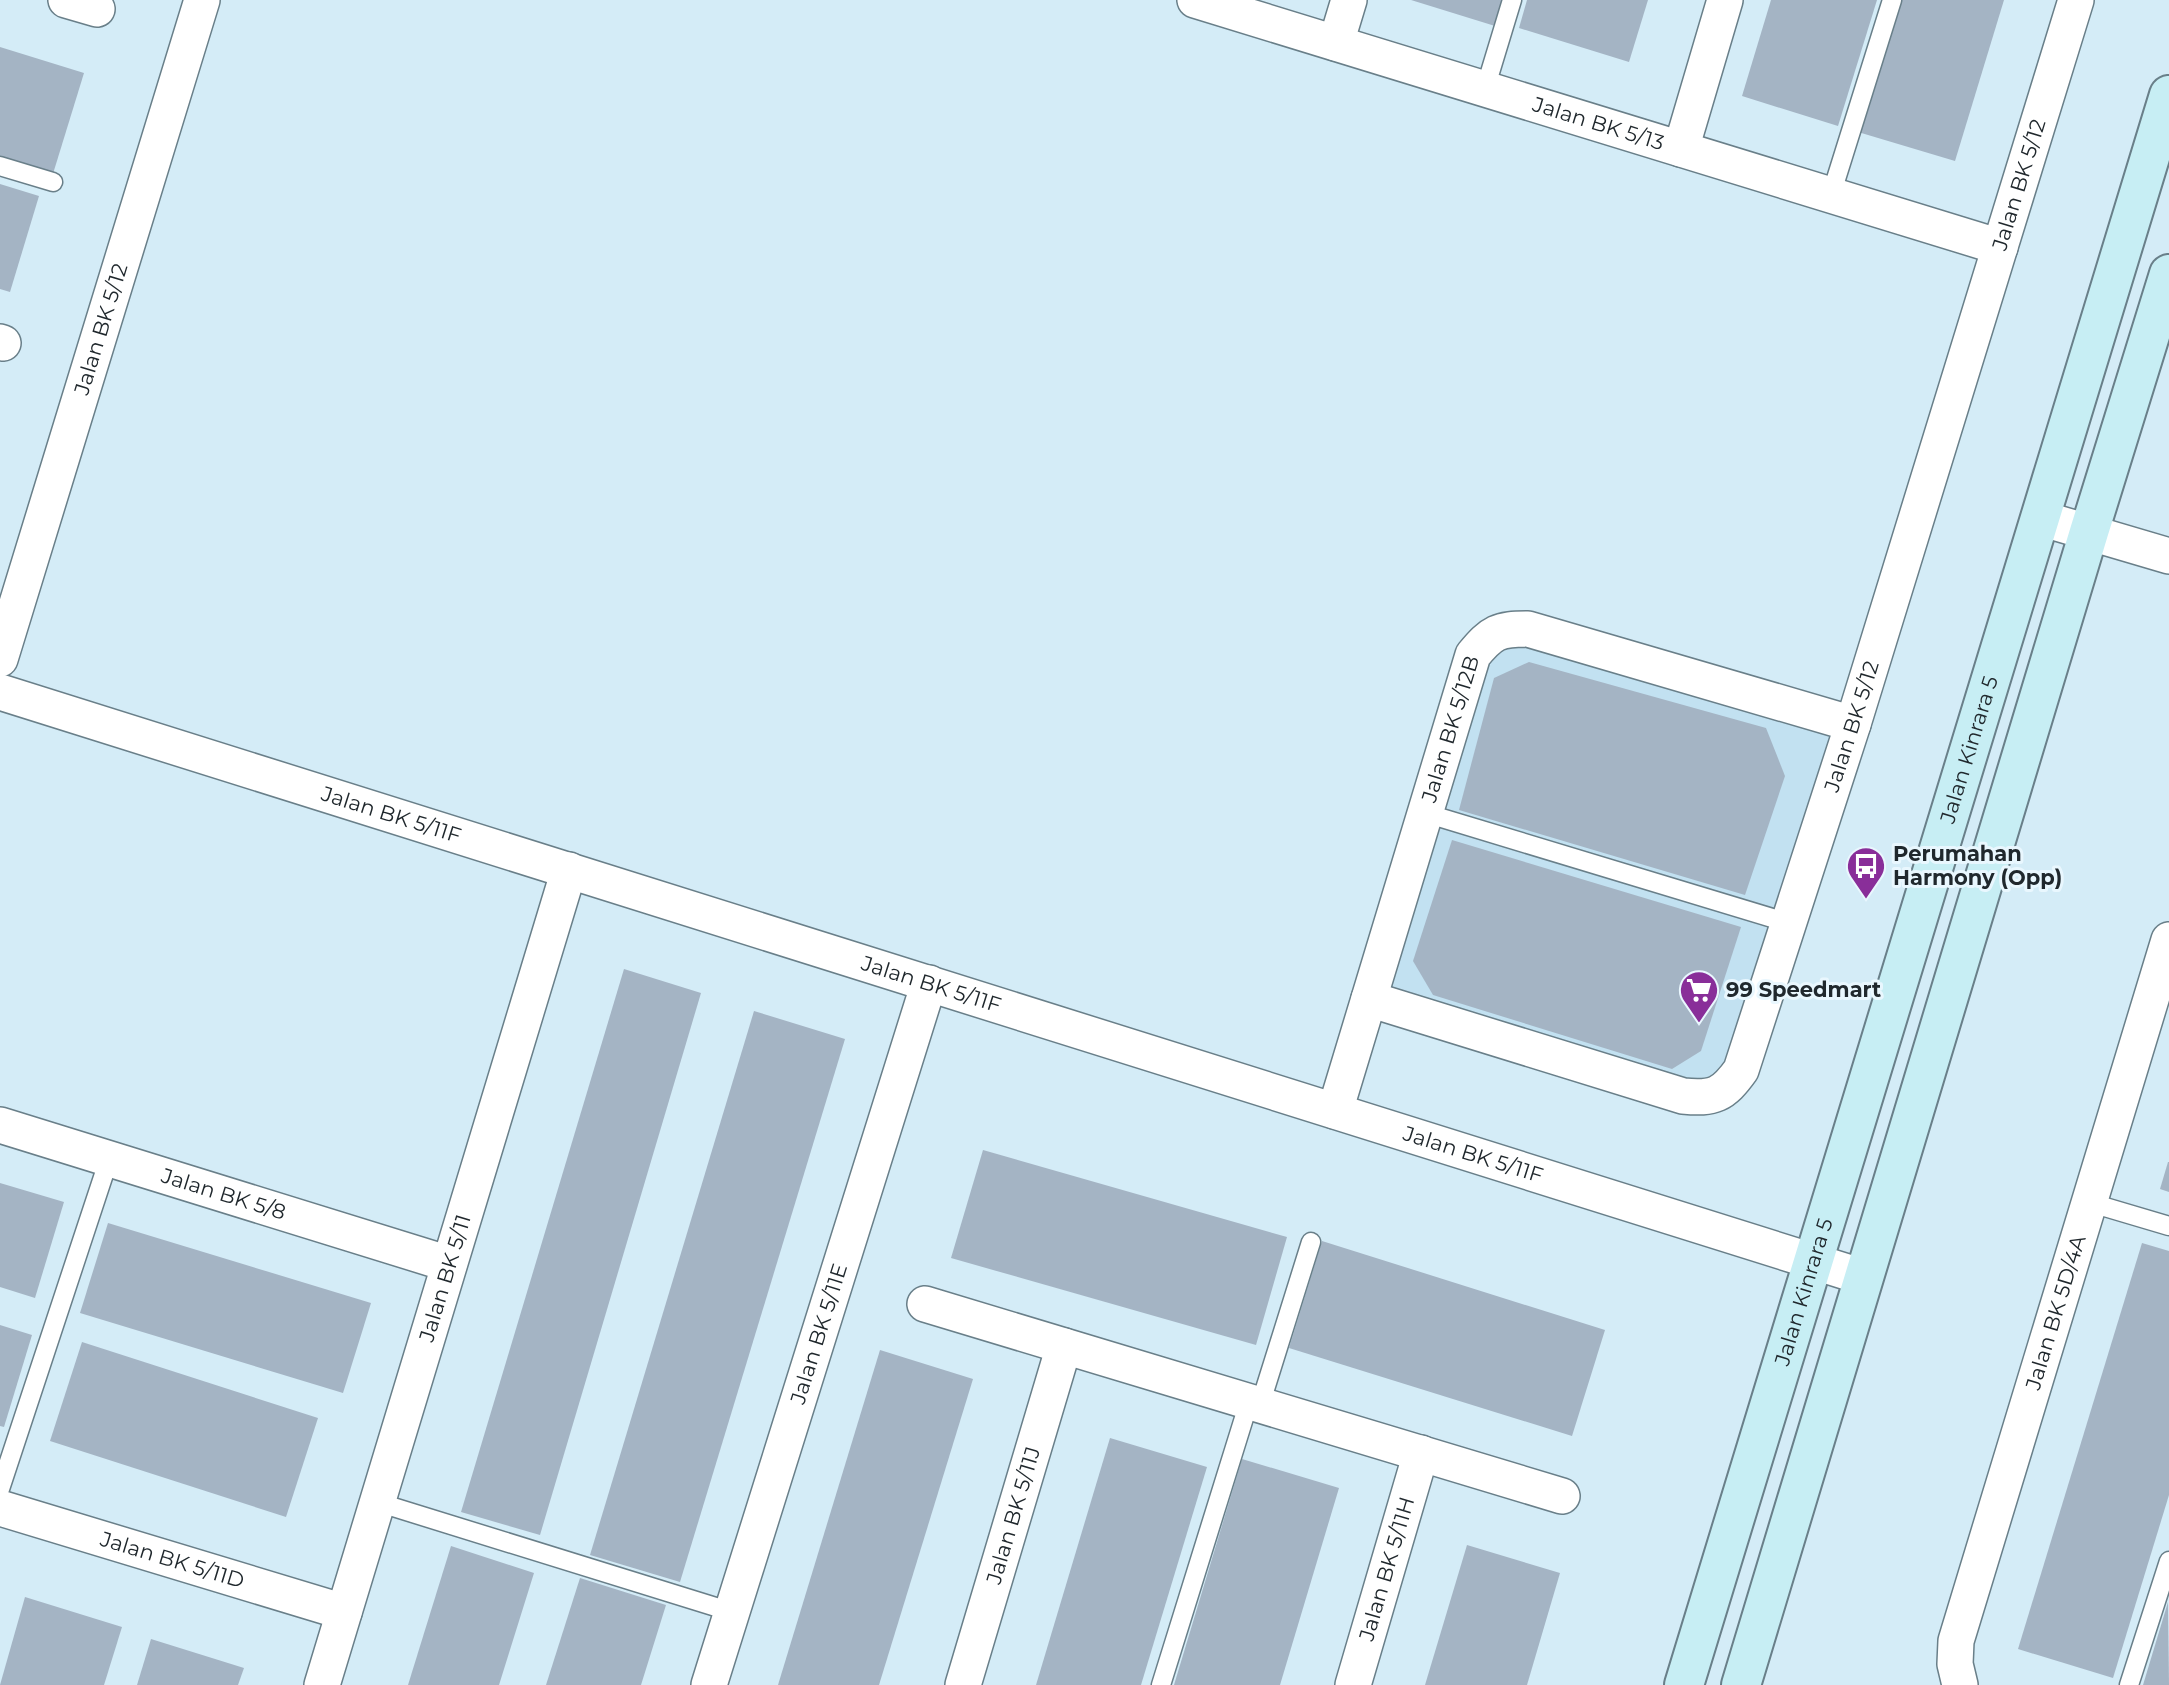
<svg xmlns="http://www.w3.org/2000/svg" width="2169" height="1685" font-family="Montserrat,sans-serif">
	<style>
		.built { fill: #c2e1f1 }
		.building { fill: #a4b4c4 }
		.lines { fill: none; stroke-linecap: round; stroke-linejoin: round }
		.lane-casing { stroke: #697f89; stroke-width: 21 }
		.street-casing { stroke: #697f89; stroke-width: 38 }
		.secondary-casing { stroke: #697f89; stroke-width: 42 }
		.lane { stroke: #fff; stroke-width: 18 }
		.street { stroke: #fff; stroke-width: 35 }
		.secondary { stroke: #c7eef4; stroke-width: 38 }
		.labels { text-anchor: middle; stroke-width: 6; stroke-linejoin: round; paint-order: stroke }
		.street-label { font-size: 21px; fill: #20282d; stroke: #e9f7fe }
		.poi-label { font-size: 21px; font-weight: bold; fill: #20282d; stroke: #e9f7fe; text-anchor: start }
	</style>
	<rect width="100%" height="100%" fill="#d4ecf7"/>
	<polygon class="built" points="1529,645 1834,733 1727,1064 1710,1083 1686,1082 1387,989 1487,662 1504,648"/>
	<g class="building">
		<polygon points="1411,0 1503,0 1495,26"/>
		<polygon points="1527,0 1648,0 1629,62 1519,28"/>
		<polygon points="1771,0 1877,0 1838,126 1742,96"/>
		<polygon points="1898,0 2004,0 1955,161 1858,132"/>
		<polygon points="0,47 84,73 52,177 0,162"/>
		<polygon points="0,184 39,196 10,292 0,289"/>
		<polygon points="1529,662 1766,728 1785,776 1745,895 1459,810 1494,678"/>
		<polygon points="1452,840 1741,927 1701,1051 1672,1069 1433,995 1413,961"/>
		<polygon points="624,969 701,993 540,1535 461,1512"/>
		<polygon points="754,1011 845,1039 680,1582 590,1555"/>
		<polygon points="983,1150 1287,1237 1256,1345 951,1258"/>
		<polygon points="2168,1162 2169,1162 2169,1192 2160,1189"/>
		<polygon points="0,1183 64,1202 35,1298 0,1287"/>
		<polygon points="108,1223 371,1303 343,1393 80,1313"/>
		<polygon points="1322,1241 1605,1330 1572,1436 1289,1348"/>
		<polygon points="2142,1243 2169,1251 2169,1495 2113,1678 2018,1649"/>
		<polygon points="0,1325 32,1335 4,1427 0,1426"/>
		<polygon points="82,1342 318,1418 286,1517 50,1441"/>
		<polygon points="880,1350 973,1379 879,1685 778,1685"/>
		<polygon points="1110,1438 1207,1467 1141,1685 1036,1685"/>
		<polygon points="1242,1459 1339,1488 1280,1685 1174,1685"/>
		<polygon points="1467,1545 1560,1573 1527,1685 1425,1685"/>
		<polygon points="451,1546 534,1573 499,1685 408,1685"/>
		<polygon points="580,1578 666,1605 641,1685 546,1685"/>
		<polygon points="25,1597 122,1627 104,1685 0,1685"/>
		<polygon points="2168,1602 2169,1685 2143,1685"/>
		<polygon points="151,1639 244,1668 238,1685 137,1685"/>
	</g>
	<g class="lines">
		<g class="lane-casing">
			<g id="lane">
				<polyline points="1485,89 1512,0"/>
				<polyline points="0,166 53,182"/>
				<polyline points="1831,195 1892,0"/>
				<polyline points="1425,813 1789,923"/>
				<polyline points="2088,1202 2169,1226"/>
				<polyline points="1260,1405 1311,1242"/>
				<polyline points="0,1489 109,1159"/>
				<polyline points="377,1502 732,1612"/>
				<polyline points="1161,1685 1249,1402"/>
				<polyline points="2129,1685 2169,1561"/>
			</g>
		</g>
		<g class="street-casing">
			<g id="street">
				<polyline points="66,0 97,9"/>
				<path id="s1" d="M 1195,0 L 2000,247"/>
				<polyline points="1336,43 1349,0"/>
				<polyline points="1681,149 1725,0"/>
				<polyline points="0,342 3,343"/>
				<polyline points="2040,518 2169,556"/>
				<path id="s2" d="M 0,659 L 202,0"/>
				<path id="s3" d="M 0,692 L 1863,1277"/>
				<path id="s4" d="M 1369,999 L 1683,1096 C 1714,1099 1723,1095 1741,1070 L 1853,724 L 2076,0"/>
				<path id="s5" d="M 1335,1111 L 1473,655 C 1492,632 1498,629 1528,629 L 1853,724"/>
				<path id="s6" d="M 0,1125 L 449,1264"/>
				<polyline points="925,1304 1562,1496"/>
				<path id="s7" d="M 0,1508 L 344,1612"/>
				<path id="s8" d="M 322,1685 L 569,870"/>
				<path id="s9" d="M 709,1685 L 929,983"/>
				<path id="s10" d="M 963,1685 L 1064,1346"/>
				<path id="s11" d="M 1353,1685 L 1421,1453"/>
				<path id="s12" d="M 1960,1685 L 1955,1664 L 1956,1641 L 2169,940"/>
			</g>
		</g>
		<g class="secondary-casing">
			<g id="secondary">
				<path id="s13" d="M 1684,1685 L 2169,95"/>
				<polyline points="1741,1685 2089,532 2169,274"/>
			</g>
		</g>
		<use href="#lane" class="lane"/>
		<use href="#street" class="street"/>
		<use href="#secondary" class="secondary"/>
	</g>
	<defs>
		<g id="bus-pin" transform="scale(2.0125)"><path d="M0 17L-7.5 6A9.5 9.5 0 1 1 7.5 6Z" fill="#892e99" stroke="#e9f7fe"/><path d="M-5-6H5V4H4V6H2V4H-2V6H-4V4H-5ZM-3.5-4V0h7V-4ZM-3.5 1.2v1.5H-2V1.2ZM2 1.2v1.5H3.5V1.2Z" fill="#fff"/></g>
		<g id="supermarket-pin" transform="scale(2.0125)"><path d="M0 17L-7.5 6A9.5 9.5 0 1 1 7.5 6Z" fill="#892e99" stroke="#e9f7fe"/><path d="M-6-5.5h2.5l.6 2H6L4.5 2H-2.5L-4.4-4H-6ZM-1.5 3.2a1.3 1.3 0 1 0 .1 0ZM3 3.2a1.3 1.3 0 1 0 .1 0Z" fill="#fff"/></g>
	</defs>
	<g fill-rule="evenodd">
		<use href="#bus-pin" x="1866" y="866"/>
		<use href="#supermarket-pin" x="1699" y="990"/>
	</g>
	<g class="labels">
		<g class="street-label">
			<text dy="7" stroke="none"><textPath href="#s1" startOffset="422">Jalan BK 5/13</textPath></text>
			<text dy="7" stroke="none"><textPath href="#s4" startOffset="1325">Jalan BK 5/12</textPath></text>
			<text dy="7" stroke="none"><textPath href="#s2" startOffset="345">Jalan BK 5/12</textPath></text>
			<text dy="7" stroke="none"><textPath href="#s4" startOffset="758">Jalan BK 5/12</textPath></text>
			<text dy="7" stroke="none"><textPath href="#s5" startOffset="399">Jalan BK 5/12B</textPath></text>
			<text dy="7" stroke="none"><textPath href="#s13" startOffset="978">Jalan Kinrara 5</textPath></text>
			<text dy="7" stroke="none"><textPath href="#s3" startOffset="410">Jalan BK 5/11F</textPath></text>
			<text dy="7" stroke="none"><textPath href="#s3" startOffset="976">Jalan BK 5/11F</textPath></text>
			<text dy="7" stroke="none"><textPath href="#s3" startOffset="1544">Jalan BK 5/11F</textPath></text>
			<text dy="7" stroke="none"><textPath href="#s6" startOffset="234">Jalan BK 5/8</textPath></text>
			<text dy="7" stroke="none"><textPath href="#s8" startOffset="425">Jalan BK 5/11</textPath></text>
			<text dy="7" stroke="none"><textPath href="#s13" startOffset="411">Jalan Kinrara 5</textPath></text>
			<text dy="7" stroke="none"><textPath href="#s12" startOffset="388">Jalan BK 5D/4A</textPath></text>
			<text dy="7" stroke="none"><textPath href="#s9" startOffset="368">Jalan BK 5/11E</textPath></text>
			<text dy="7" stroke="none"><textPath href="#s10" startOffset="177">Jalan BK 5/11J</textPath></text>
			<text dy="7" stroke="none"><textPath href="#s7" startOffset="180">Jalan BK 5/11D</textPath></text>
			<text dy="7" stroke="none"><textPath href="#s11" startOffset="121">Jalan BK 5/11H</textPath></text>
		</g>
		<g class="poi-label">
			<text x="1893" y="861">Perumahan<tspan x="1893" dy="24">Harmony (Opp)</tspan></text>
			<text x="1726" y="997">99 Speedmart</text>
		</g>
	</g>
</svg>
